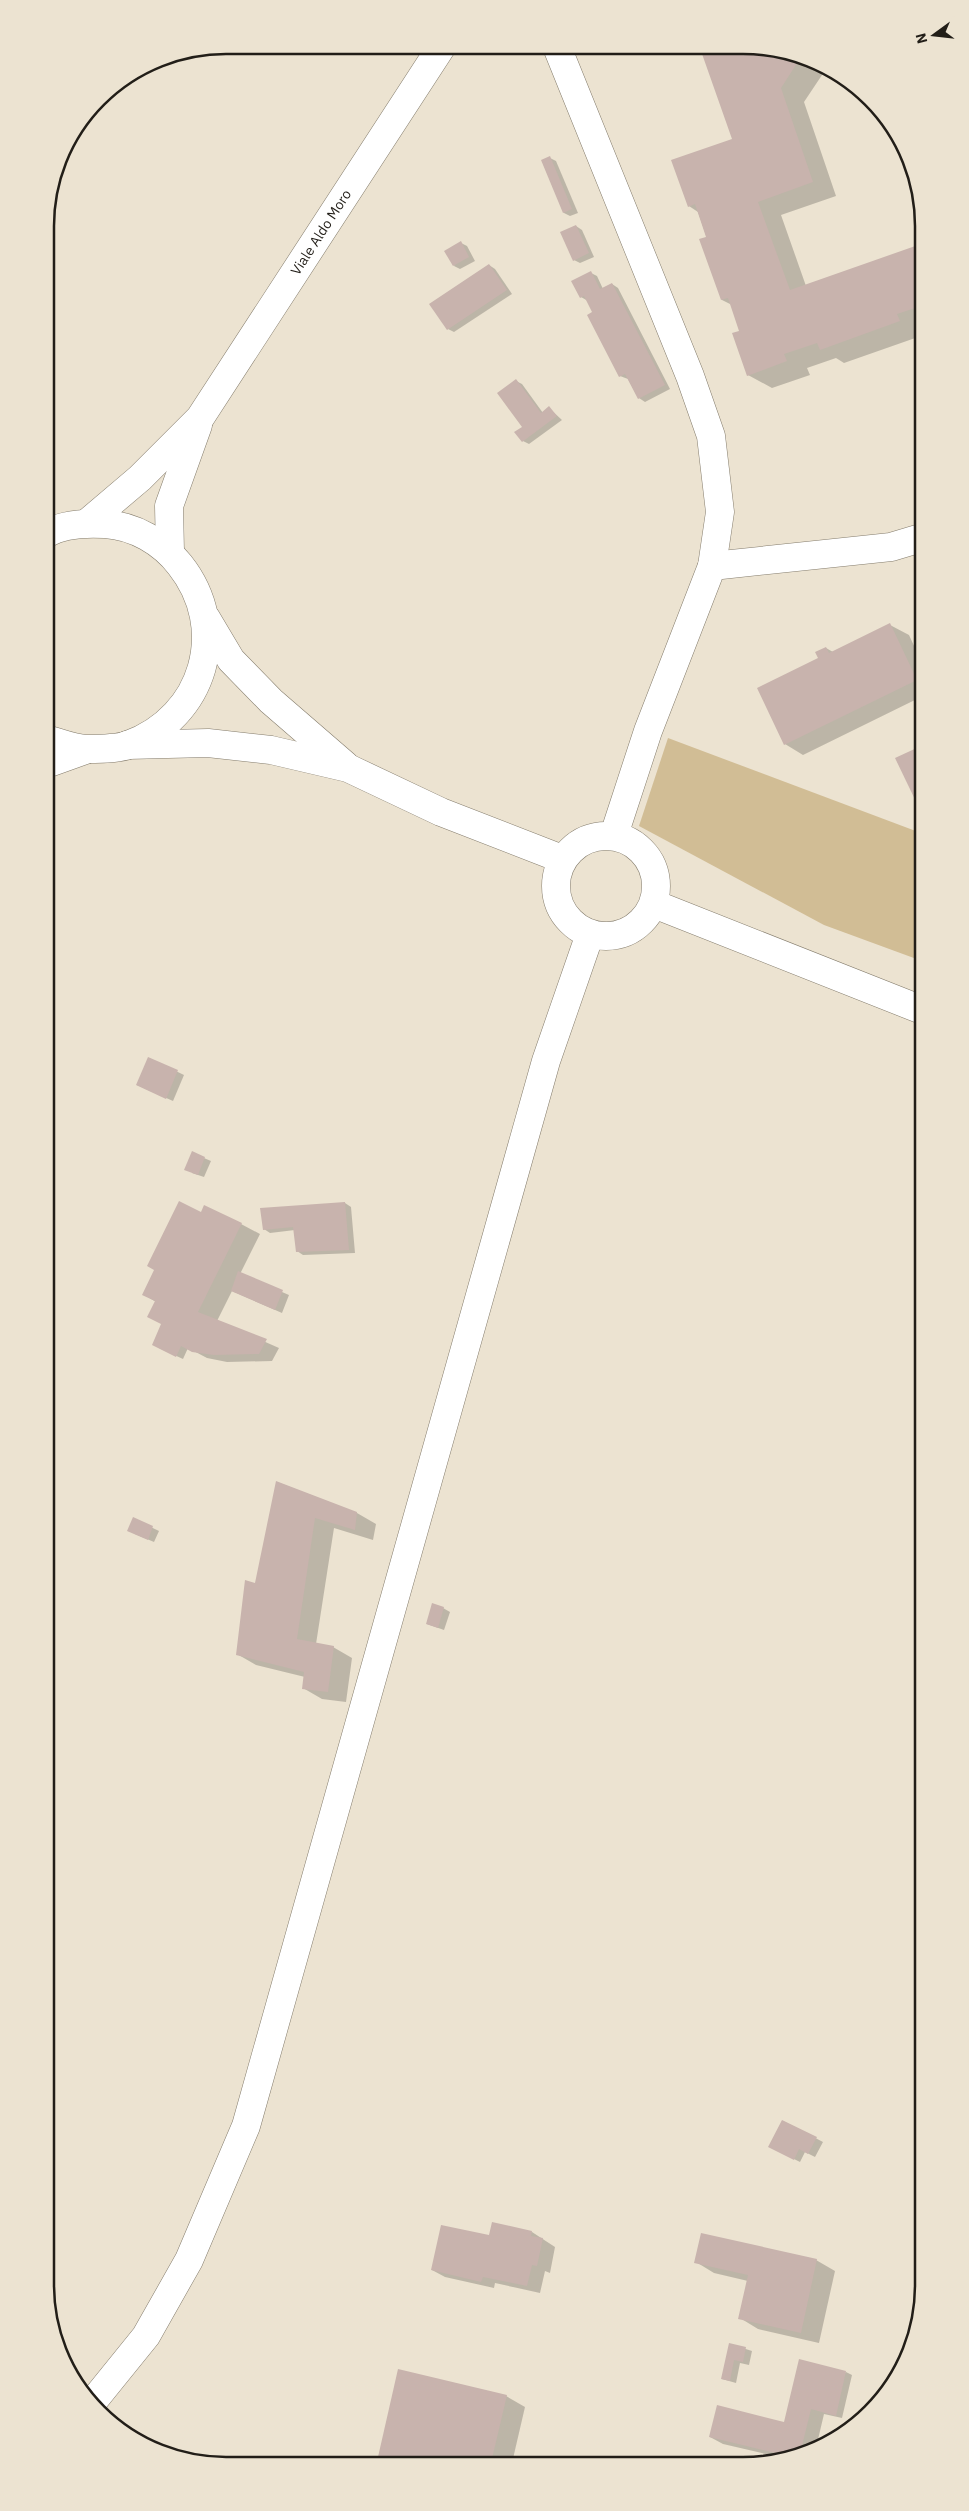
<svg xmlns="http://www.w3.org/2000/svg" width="969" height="2511" font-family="'IBM Plex Sans',sans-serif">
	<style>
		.green { fill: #d1bd95 }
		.shadow { fill: #0003 }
		.building { fill: #c8b3ad }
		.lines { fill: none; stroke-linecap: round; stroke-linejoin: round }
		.minor-casing { stroke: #847c6c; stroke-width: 29 }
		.major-casing { stroke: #847c6c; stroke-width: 29 }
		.minor { stroke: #fff; stroke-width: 28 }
		.major { stroke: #fff; stroke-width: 28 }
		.labels { text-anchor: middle; stroke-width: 4.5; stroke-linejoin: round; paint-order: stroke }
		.street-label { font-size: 14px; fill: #221e18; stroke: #ece3d1 }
		.rim { fill: none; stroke: #221e18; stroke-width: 2.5 }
	</style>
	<rect width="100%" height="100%" fill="#ece3d1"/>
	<polygon class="green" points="668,738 921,833 922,961 824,925 639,826"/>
	<g class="shadow">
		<polygon points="704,48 779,49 820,64 826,69 804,102 836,196 781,215 806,286 921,245 921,336 844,363 836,358 807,368 810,375 772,388 748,375 741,332 732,305 722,300 707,238 698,212 689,206 734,140"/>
		<polygon points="550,158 556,161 578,213 570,216 564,213 542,161"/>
		<polygon points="576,226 582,230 594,257 580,263 574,260"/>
		<polygon points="461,243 467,246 475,261 460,269 454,266"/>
		<polygon points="489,265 495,269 512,294 454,332 448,329"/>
		<polygon points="591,273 597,276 603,289 612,284 618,288 670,389 645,402 639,398 628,379 620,376 594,312 588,301 581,297"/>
		<polygon points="516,381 522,384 543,413 549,408 562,420 529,444 523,441 523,427"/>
		<polygon points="890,625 909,635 921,661 921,697 803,755 785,744 826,648 833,652"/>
		<polygon points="921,747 921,809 897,759"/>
		<polygon points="149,1058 184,1075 173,1101 137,1085"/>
		<polygon points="192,1153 211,1161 204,1177 192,1173"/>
		<polygon points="345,1203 351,1207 355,1253 303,1255 297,1251 295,1230 270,1233 264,1229"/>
		<polygon points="201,1214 241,1224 260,1234 240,1274 289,1295 282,1313 232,1291 217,1321 279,1348 272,1361 227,1362 207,1358 188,1348 183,1359 159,1348 162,1324 156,1302 143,1294"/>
		<polygon points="277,1482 357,1513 376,1524 373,1540 334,1528 316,1644 333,1647 352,1658 346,1702 322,1699 303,1688 305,1677 256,1665 237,1654 256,1585"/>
		<polygon points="134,1519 159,1531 154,1542 135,1534"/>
		<polygon points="443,1608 450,1612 444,1630 427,1624"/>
		<polygon points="783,2121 823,2142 815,2157 805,2152 800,2162 776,2150"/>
		<polygon points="532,2232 555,2247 550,2273 545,2271 540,2293 495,2283 494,2288 445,2277 432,2270"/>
		<polygon points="816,2260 835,2271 819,2343 758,2329 740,2318 748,2281 714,2273 696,2262"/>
		<polygon points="730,2344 752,2351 749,2365 740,2363 736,2383 722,2379"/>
		<polygon points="846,2372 852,2375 842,2418 824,2414 816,2448 787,2459 723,2444 710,2437 785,2423"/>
		<polygon points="506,2396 525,2407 512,2463 389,2463 379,2457"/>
	</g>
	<g class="building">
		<polygon points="703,48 779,49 801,57 781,88 813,182 758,202 790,290 921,244 921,306 897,314 900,321 820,350 817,343 784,354 787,361 747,376 732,333 739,331 728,298 721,300 699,239 706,237 695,204 688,207 671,160 732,139 701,51"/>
		<polygon points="550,156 572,209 563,213 541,160"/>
		<polygon points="576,225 589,253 573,261 560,232"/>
		<polygon points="461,241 469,257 453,266 444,251"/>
		<polygon points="489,264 507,290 447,330 429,304"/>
		<polygon points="591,271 600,289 612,283 665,385 638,399 625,374 619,377 587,315 592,312 584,296 580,298 571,281"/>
		<polygon points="516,379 541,413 549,406 557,416 522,442 514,432 522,427 497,393"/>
		<polygon points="890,623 917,680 784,745 757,688 818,658 815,652 826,647 829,653"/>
		<polygon points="921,746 921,812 895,758"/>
		<polygon points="148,1057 178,1070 166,1099 136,1085"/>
		<polygon points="192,1151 205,1157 198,1175 184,1170"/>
		<polygon points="179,1201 201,1212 204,1205 242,1223 198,1312 267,1339 259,1354 214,1355 192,1352 181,1346 176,1357 152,1345 161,1324 147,1317 155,1301 142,1295 154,1270 147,1266"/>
		<polygon points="345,1202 349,1250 296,1252 293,1227 263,1230 260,1208"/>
		<polygon points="238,1271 283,1290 275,1310 231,1291"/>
		<polygon points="276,1481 357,1512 355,1530 315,1518 297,1639 334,1646 328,1692 302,1689 304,1672 236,1655 245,1580 255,1583"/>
		<polygon points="133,1517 153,1526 148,1540 127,1531"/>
		<polygon points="432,1603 444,1607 438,1628 426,1624"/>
		<polygon points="782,2120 817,2137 808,2154 799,2149 794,2160 768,2147"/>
		<polygon points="492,2222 532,2231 531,2236 543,2238 537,2266 532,2265 527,2286 483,2277 481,2282 431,2270 441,2225 489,2235"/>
		<polygon points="701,2233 817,2259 801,2333 738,2319 748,2275 694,2263"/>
		<polygon points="729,2343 746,2347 743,2362 734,2360 730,2381 721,2379"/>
		<polygon points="799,2359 846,2371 836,2416 811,2409 800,2454 792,2457 709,2437 717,2405 784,2422"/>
		<polygon points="398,2369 507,2395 491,2463 399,2463 378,2457"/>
	</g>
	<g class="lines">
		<g class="minor-casing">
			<g id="minor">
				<polyline points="557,47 690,376 711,436 720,512 712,566"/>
				<polyline points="206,618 231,660 271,701 345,765"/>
				<polyline points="127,745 208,743 271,750 348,768 441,812 562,859"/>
				<polyline points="614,835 648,731 712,566 891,547 921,538"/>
				<circle cx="606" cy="886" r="50"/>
				<polyline points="654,904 922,1010"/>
				<polyline points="91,2404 146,2336 189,2260 246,2126 546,1061 590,934"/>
			</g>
		</g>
		<g class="major-casing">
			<g id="major">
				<path id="s1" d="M 87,523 L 140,478 L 200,418 L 442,46"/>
				<path d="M 46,534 C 62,524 87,523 105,524 C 135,526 162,542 180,565 C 230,628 205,717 128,745 C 117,749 99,749 87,749 C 74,749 58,742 46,739"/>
				<polyline points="170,552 169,506 198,425"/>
				<polyline points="46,764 85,750"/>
			</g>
		</g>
		<use href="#minor" class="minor"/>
		<use href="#major" class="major"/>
	</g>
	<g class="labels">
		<g class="street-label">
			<text dy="5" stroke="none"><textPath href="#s1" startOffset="376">Viale Aldo Moro</textPath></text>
		</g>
	</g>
	<path d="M0 0H969V2511H0ZM226 54H743A172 172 0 0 1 915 226V2285A172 172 0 0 1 743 2457H226A172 172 0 0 1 54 2285V226A172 172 0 0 1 226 54Z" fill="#ece3d1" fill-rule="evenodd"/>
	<path class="rim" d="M226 54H743A172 172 0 0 1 915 226V2285A172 172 0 0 1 743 2457H226A172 172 0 0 1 54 2285V226A172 172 0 0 1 226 54Z"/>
	<g transform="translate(934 35) rotate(255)" stroke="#ece3d1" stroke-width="4" paint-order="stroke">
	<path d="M0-4L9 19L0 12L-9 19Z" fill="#221e18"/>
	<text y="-8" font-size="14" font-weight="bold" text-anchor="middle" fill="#221e18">N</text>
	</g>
</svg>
